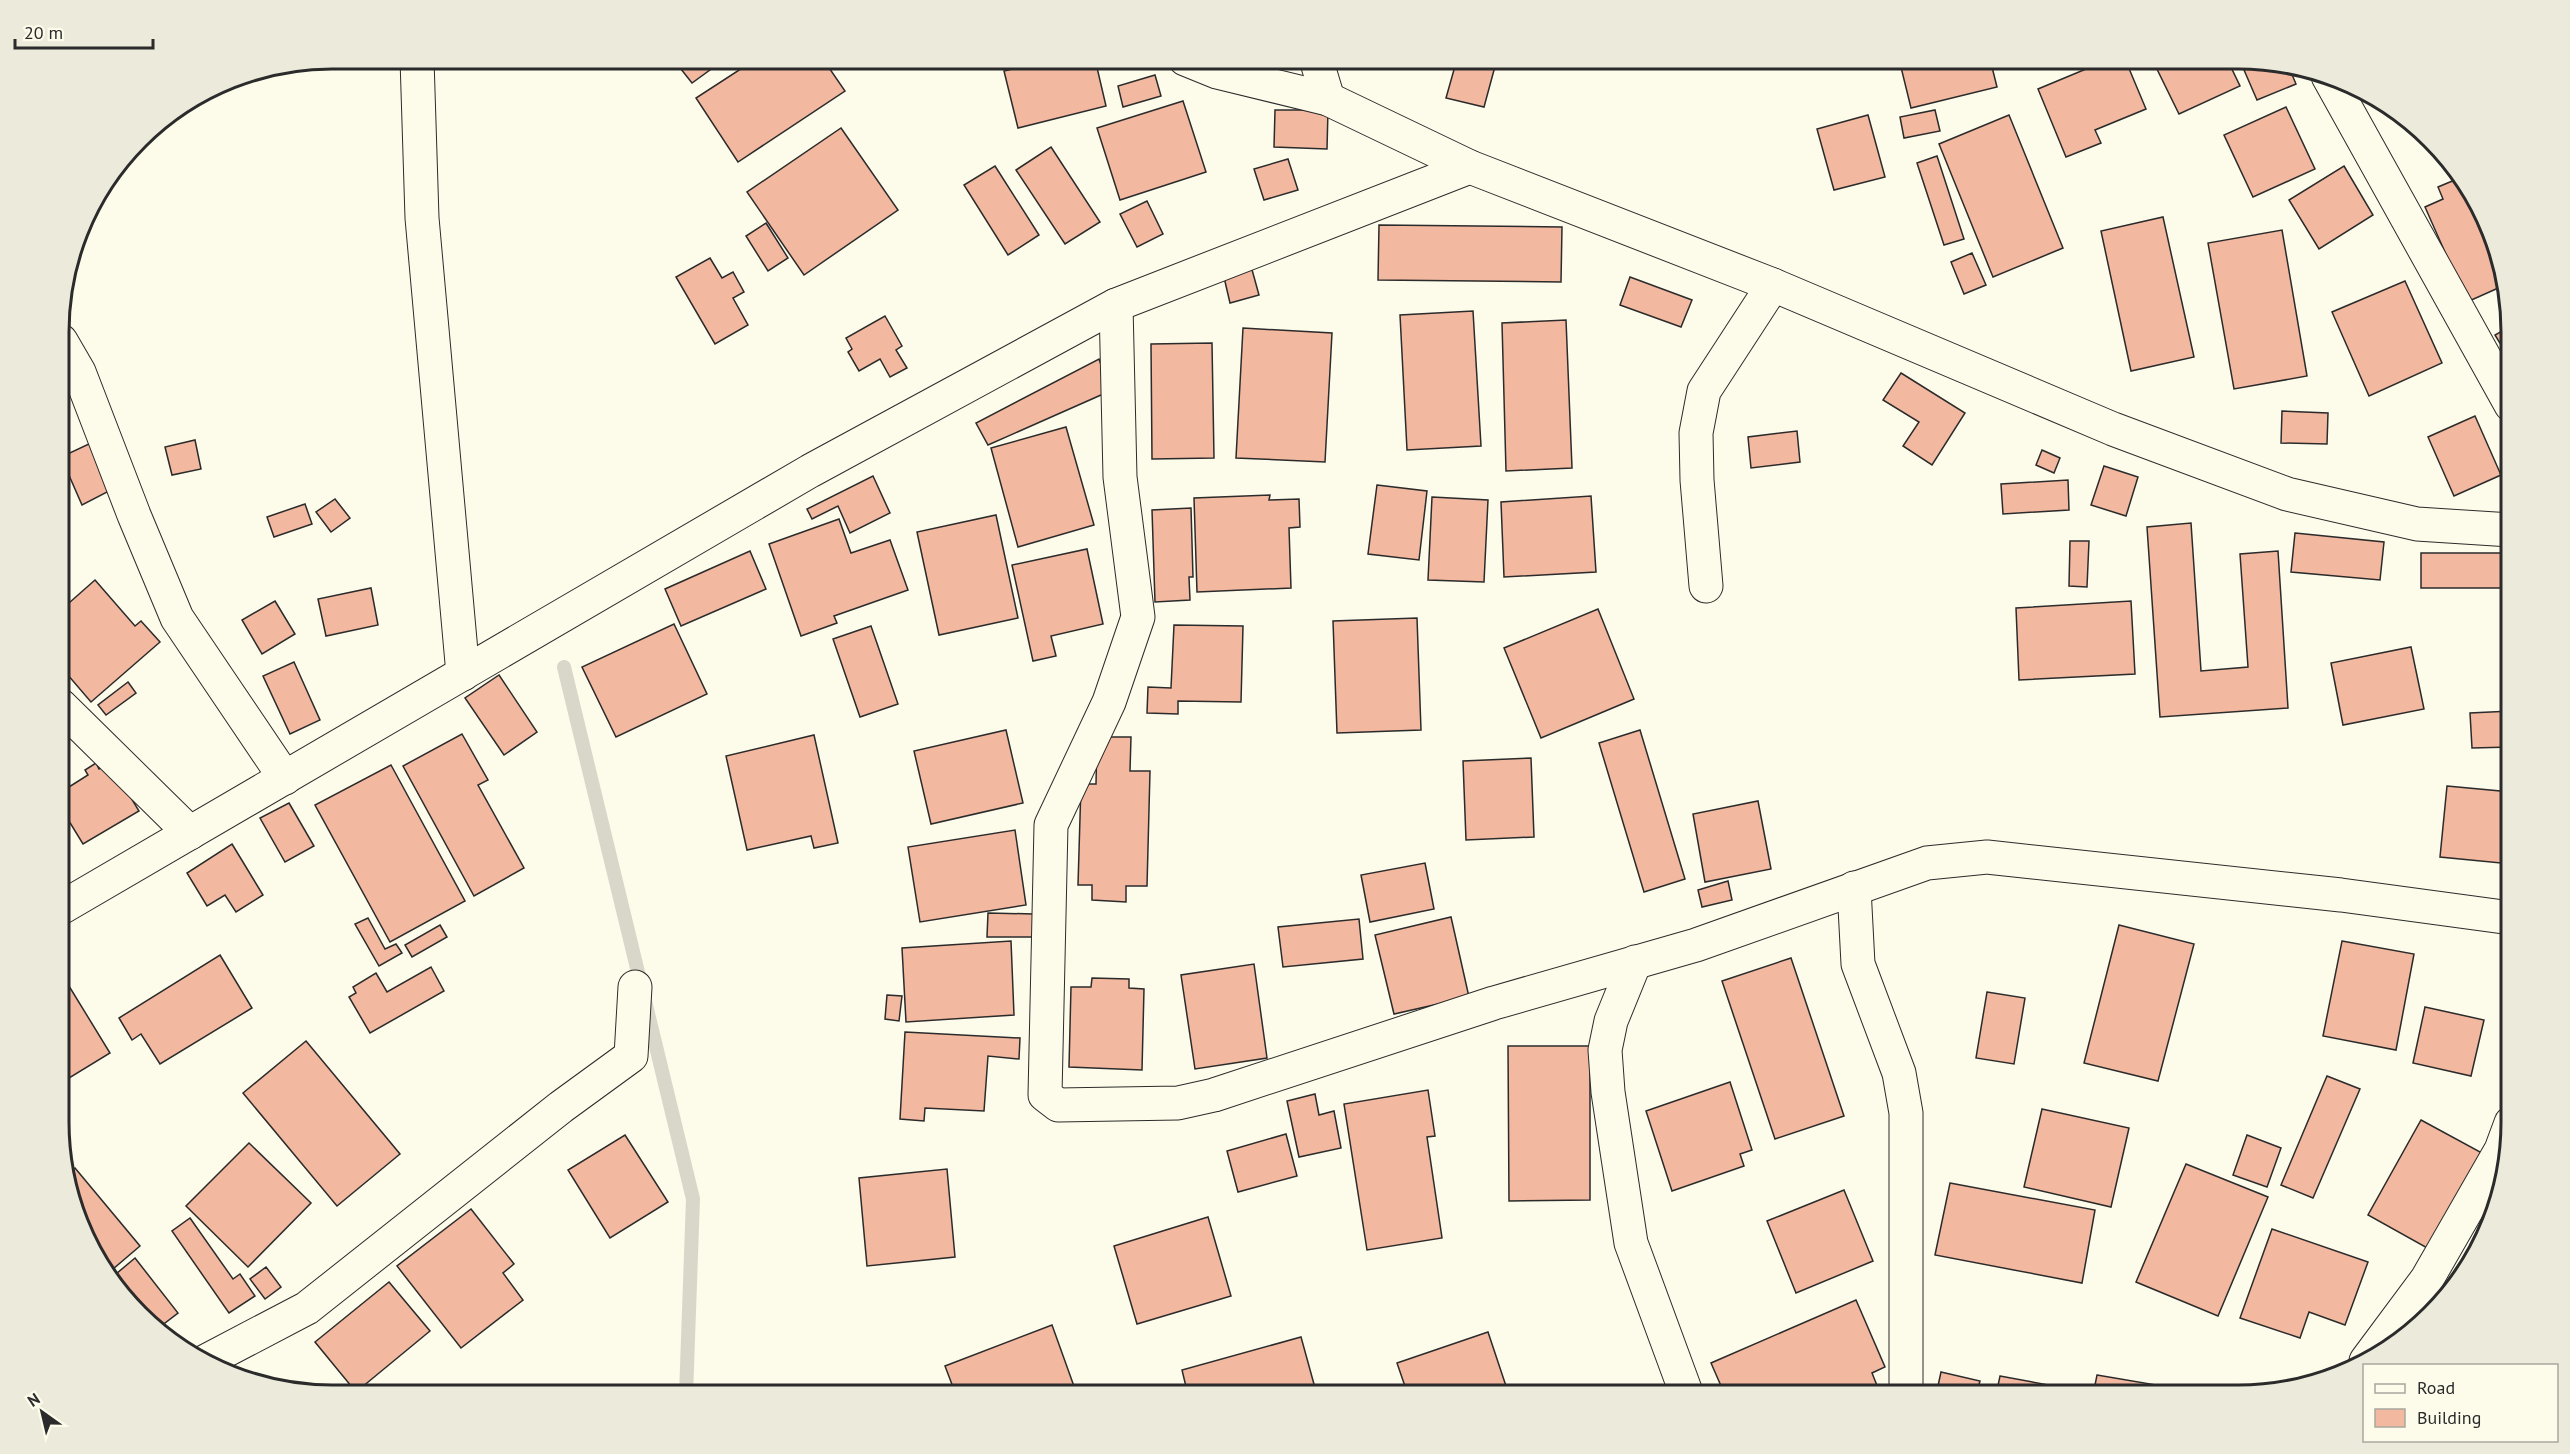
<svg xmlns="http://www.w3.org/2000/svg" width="2570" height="1454" font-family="'PT Sans',sans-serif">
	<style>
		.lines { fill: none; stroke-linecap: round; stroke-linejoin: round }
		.stream { stroke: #d8d7c9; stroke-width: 14 }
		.building { fill: #f2b8a0; stroke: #2b2b2b; stroke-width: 1.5 }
		.minor-casing { stroke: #2b2b2b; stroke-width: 35 }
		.minor { stroke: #fdfbea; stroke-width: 33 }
		.rim { fill: none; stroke: #2b2b2b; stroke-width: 3 }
	</style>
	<rect width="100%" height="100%" fill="#fdfbea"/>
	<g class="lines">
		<polyline class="stream" points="564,667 693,1199 686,1395"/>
	</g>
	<g class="building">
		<polygon points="673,59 725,59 692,83"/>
		<polygon points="756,59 823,59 845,91 738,162 696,98"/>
		<polygon points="1054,59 1095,59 1106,106 1018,128 1004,71"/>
		<polygon points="1457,59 1497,59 1484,107 1446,98"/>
		<polygon points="1747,59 1768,59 1748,64"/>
		<polygon points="1899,59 1990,59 1997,87 1911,108"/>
		<polygon points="2110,59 2125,59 2146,109 2095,130 2101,143 2066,157 2038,89"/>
		<polygon points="2152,59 2227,59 2240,86 2179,114"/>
		<polygon points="2263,62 2288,65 2296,84 2257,100 2244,70"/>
		<polygon points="1155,75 1161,96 1123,107 1118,86"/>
		<polygon points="234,78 235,85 207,92 228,79"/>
		<polygon points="1183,101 1206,172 1120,200 1097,128"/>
		<polygon points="2286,107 2315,169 2253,197 2224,135"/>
		<polygon points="1275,110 1328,110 1327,149 1274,147"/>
		<polygon points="1935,110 1940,131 1904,138 1900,117"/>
		<polygon points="1868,115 1885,177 1834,190 1817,129"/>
		<polygon points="2009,115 2063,248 1993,277 1939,144"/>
		<polygon points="841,128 898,210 804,275 747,192"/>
		<polygon points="1051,147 1100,222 1065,244 1016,170"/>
		<polygon points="1937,156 1964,239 1944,245 1917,163"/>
		<polygon points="1288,159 1298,190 1264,200 1254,169"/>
		<polygon points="995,166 1039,235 1008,255 964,185"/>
		<polygon points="2344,166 2373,215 2319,249 2289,200"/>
		<polygon points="2462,177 2497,245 2505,285 2467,302 2425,207 2443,199 2438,187"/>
		<polygon points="1147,201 1163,234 1137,247 1120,214"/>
		<polygon points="2163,217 2194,357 2131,371 2101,231"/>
		<polygon points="766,223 788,258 768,271 746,236"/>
		<polygon points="1379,225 1562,227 1561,282 1378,280"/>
		<polygon points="2282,230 2307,376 2234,389 2208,243"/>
		<polygon points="1972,253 1986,285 1964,294 1951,262"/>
		<polygon points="710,258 722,278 733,272 744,292 733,298 748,325 715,344 676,277"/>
		<polygon points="1251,266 1259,295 1230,303 1223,273"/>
		<polygon points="1630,277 1692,300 1681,327 1620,305"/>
		<polygon points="2405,281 2442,363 2369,396 2332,312"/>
		<polygon points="1473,311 1481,446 1407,450 1400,315"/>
		<polygon points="885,316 902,346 896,350 907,368 890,377 880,359 859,371 848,352 852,349 846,338"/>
		<polygon points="1566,320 1572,468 1506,471 1502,323"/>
		<polygon points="2511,326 2511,356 2509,358 2495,335"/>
		<polygon points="1243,328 1332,333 1325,462 1236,458"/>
		<polygon points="1212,343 1214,458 1152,459 1151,344"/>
		<polygon points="1099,359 1110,391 988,445 976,423"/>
		<polygon points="1901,373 1965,413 1932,465 1903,446 1919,422 1883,400"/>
		<polygon points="2282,411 2328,413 2327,444 2281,443"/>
		<polygon points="2475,416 2501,475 2454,496 2428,437"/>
		<polygon points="1066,427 1094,525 1018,547 991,448"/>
		<polygon points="1797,431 1800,462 1751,468 1748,437"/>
		<polygon points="195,440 201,469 172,475 165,447"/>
		<polygon points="91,443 113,489 82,505 61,457"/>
		<polygon points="2042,450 2060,458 2054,473 2036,465"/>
		<polygon points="2104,466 2138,477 2126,516 2091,505"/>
		<polygon points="873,476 890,513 850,533 838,506 812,519 807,509"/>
		<polygon points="2068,480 2069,510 2003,514 2001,484"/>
		<polygon points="1377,485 1427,491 1419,560 1368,554"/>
		<polygon points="1270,495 1269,500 1299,499 1300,527 1289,528 1291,588 1197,592 1194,498"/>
		<polygon points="1591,496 1596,572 1504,577 1501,502"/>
		<polygon points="1432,497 1488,500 1484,582 1428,580"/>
		<polygon points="335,499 350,518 331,532 316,512"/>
		<polygon points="305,504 312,524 274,537 267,517"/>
		<polygon points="1191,508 1193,577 1189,577 1190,600 1155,602 1152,510"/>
		<polygon points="996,515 1018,618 939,635 917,532"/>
		<polygon points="839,519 851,553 890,540 908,590 834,616 837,623 801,636 769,544"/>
		<polygon points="2191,523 2201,671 2248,667 2240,554 2278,551 2288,708 2160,717 2147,527"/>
		<polygon points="2295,533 2384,542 2380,580 2291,572"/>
		<polygon points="2070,541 2089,541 2087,587 2069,586"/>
		<polygon points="1087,549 1103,624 1051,636 1056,656 1033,661 1012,565"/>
		<polygon points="750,551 766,589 681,626 665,589"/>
		<rect x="2421" y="553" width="90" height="35"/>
		<polygon points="95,580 135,626 141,621 160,642 91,702 61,667 61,610"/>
		<polygon points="371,588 378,625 326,636 318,599"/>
		<polygon points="275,601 295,634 262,654 242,620"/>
		<polygon points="2131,601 2135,674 2019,680 2016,608"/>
		<polygon points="1598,609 1634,699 1541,738 1504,648"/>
		<polygon points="1417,618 1421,730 1337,733 1333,621"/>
		<polygon points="674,624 707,694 616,737 582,667"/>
		<polygon points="1174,625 1243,626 1241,702 1178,701 1178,714 1147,713 1148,687 1171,688"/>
		<polygon points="871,626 898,704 860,717 833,639"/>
		<polygon points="2411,647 2424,709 2343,725 2331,663"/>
		<polygon points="294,662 320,720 290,734 263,676"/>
		<polygon points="499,675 537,732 504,755 465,698"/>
		<polygon points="128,682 136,693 106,715 98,705"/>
		<polygon points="2511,711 2511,747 2472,748 2470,713"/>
		<polygon points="1006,730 1023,803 931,824 914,751"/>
		<polygon points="1640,730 1685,879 1644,892 1599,743"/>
		<polygon points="462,734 488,780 478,785 524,868 474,896 403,766"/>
		<polygon points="814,735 838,843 814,848 811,836 747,850 726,756"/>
		<polygon points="1097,737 1131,737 1130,771 1150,771 1147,886 1126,886 1126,902 1092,900 1092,885 1078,885 1081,784 1096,784"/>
		<polygon points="1531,758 1534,837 1466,840 1463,761"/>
		<polygon points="96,763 99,769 110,763 139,811 83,844 61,808 61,792 88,775 85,770"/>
		<polygon points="391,765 465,901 390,942 315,805"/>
		<polygon points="2447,786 2511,792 2511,864 2440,857"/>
		<polygon points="1758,801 1771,869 1705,882 1693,814"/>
		<polygon points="289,803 314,846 285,862 260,818"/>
		<polygon points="1015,830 1026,905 920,922 908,847"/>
		<polygon points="232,844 263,895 236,912 225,895 207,906 187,873"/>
		<polygon points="1425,863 1434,909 1370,922 1361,875"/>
		<polygon points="1728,881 1732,900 1702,907 1698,890"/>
		<polygon points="988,913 1033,914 1033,937 987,937"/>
		<polygon points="1451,917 1469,997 1394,1014 1375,935"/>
		<polygon points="368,918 385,949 396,944 402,953 379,966 355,924"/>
		<polygon points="1359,919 1363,959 1283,967 1278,927"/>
		<polygon points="440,925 447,937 412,957 405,945"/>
		<polygon points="2119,925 2194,944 2158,1081 2084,1063"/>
		<polygon points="1011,941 1014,1015 906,1022 902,948"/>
		<polygon points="2342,941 2414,954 2396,1050 2323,1036"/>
		<polygon points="220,955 252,1008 160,1064 141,1034 132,1040 119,1018"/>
		<polygon points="1791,958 1844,1116 1775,1139 1722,981"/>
		<polygon points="1254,964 1267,1058 1195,1069 1181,975"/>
		<polygon points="431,967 444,991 370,1033 349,997 356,993 353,987 376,973 387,992"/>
		<polygon points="61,973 110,1053 61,1083"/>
		<polygon points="1092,978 1129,979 1129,988 1144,989 1142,1070 1069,1067 1071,987 1091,987"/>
		<polygon points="1987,992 2025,998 2014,1064 1976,1058"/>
		<polygon points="887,995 902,996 899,1021 885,1019"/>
		<polygon points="2425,1007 2484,1020 2471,1076 2413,1063"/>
		<polygon points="905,1032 1020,1038 1019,1059 988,1056 984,1111 925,1108 924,1121 900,1119"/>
		<polygon points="306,1041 400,1154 337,1206 243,1093"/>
		<polygon points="1508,1046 1590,1046 1590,1200 1509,1201"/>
		<polygon points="2327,1076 2360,1089 2313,1198 2281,1185"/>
		<polygon points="1730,1082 1752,1150 1740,1154 1744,1166 1672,1191 1646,1111"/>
		<polygon points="1428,1090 1435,1136 1427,1137 1442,1238 1367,1250 1344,1104"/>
		<polygon points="1315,1094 1319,1115 1334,1111 1341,1148 1299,1157 1287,1101"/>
		<polygon points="2042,1109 2129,1128 2111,1207 2024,1187"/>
		<polygon points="2421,1120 2482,1153 2429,1249 2368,1215"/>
		<polygon points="1286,1134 1297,1176 1238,1192 1227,1151"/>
		<polygon points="625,1135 668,1202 610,1238 568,1170"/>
		<polygon points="2247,1135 2281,1148 2267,1187 2233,1175"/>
		<polygon points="249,1143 311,1203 248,1267 186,1206"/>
		<polygon points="2186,1164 2268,1197 2218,1316 2136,1282"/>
		<polygon points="75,1168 140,1246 106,1275 67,1174"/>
		<polygon points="947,1169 955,1257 867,1266 859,1178"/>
		<polygon points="1950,1183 2095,1210 2082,1283 1935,1255"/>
		<polygon points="1844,1190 1873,1261 1796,1293 1767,1221"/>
		<polygon points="471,1209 514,1264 503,1273 523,1300 461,1348 397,1266"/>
		<polygon points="1208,1217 1231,1296 1137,1324 1114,1246"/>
		<polygon points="190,1218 233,1279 240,1274 255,1296 229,1313 172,1231"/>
		<polygon points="2272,1229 2368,1262 2345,1325 2309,1312 2300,1338 2240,1318"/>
		<polygon points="135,1258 178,1313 161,1326 110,1279"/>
		<polygon points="266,1267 281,1287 265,1299 250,1279"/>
		<polygon points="389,1282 430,1331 356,1392 315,1342"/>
		<polygon points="1856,1300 1885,1367 1872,1373 1880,1393 1876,1395 1725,1395 1711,1363"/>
		<polygon points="1052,1325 1075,1389 1059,1395 956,1395 945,1366"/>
		<polygon points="1488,1332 1509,1395 1408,1395 1397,1363"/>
		<polygon points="1301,1337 1317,1395 1188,1395 1182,1370"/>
		<polygon points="1941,1372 1980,1381 1976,1395 1936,1395"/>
		<polygon points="2097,1375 2174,1388 2173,1395 2093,1395"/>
		<polygon points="2000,1376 2065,1388 2063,1395 1996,1395"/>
	</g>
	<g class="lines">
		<g class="minor-casing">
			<g id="minor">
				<polyline points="417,59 422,218 463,674"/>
				<polyline points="1185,59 1217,72 1328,99 1470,167 1773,285 2113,429 2287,494 2417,524 2511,530"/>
				<polyline points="1316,59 1328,99"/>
				<polyline points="2328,76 2511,405"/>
				<polyline points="1116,305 1120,477 1138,617 1109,702 1051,825 1045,1095 1058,1105 1178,1103 1214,1095 1494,1003 1696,945 1927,863 1987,857 2341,895 2511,918"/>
				<polyline points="61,341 79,372 134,515 177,618 285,778"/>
				<polyline points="1706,586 1697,480 1696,433 1704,391 1773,285"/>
				<polyline points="61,706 190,833"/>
				<polyline points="1854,888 1858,964 1899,1073 1906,1113 1906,1395"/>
				<polyline points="61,908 810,471 1116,305 1470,167"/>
				<polyline points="1635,962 1611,1021 1605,1050 1608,1092 1631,1243 1687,1395"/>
				<polyline points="2366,1361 2427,1279 2501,1150 2511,1123"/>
				<polyline points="204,1362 307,1308 561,1107 631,1056 635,987"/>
			</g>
		</g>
		<use href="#minor" class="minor"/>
	</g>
	<path d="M0 0H2570V1454H0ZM332 69H2238A263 263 0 0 1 2501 332V1122A263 263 0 0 1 2238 1385H332A263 263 0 0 1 69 1122V332A263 263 0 0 1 332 69Z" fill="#eceadb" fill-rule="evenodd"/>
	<path class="rim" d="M332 69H2238A263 263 0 0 1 2501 332V1122A263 263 0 0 1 2238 1385H332A263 263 0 0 1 69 1122V332A263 263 0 0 1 332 69Z"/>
	<rect x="2363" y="1364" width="195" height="78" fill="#fdfbea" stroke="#a9a89e" stroke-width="1.5"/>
	<rect x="2375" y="1384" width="30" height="9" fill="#fdfbea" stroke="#a9a89e" stroke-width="1.5"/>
	<text x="2417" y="1394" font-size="18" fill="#2b2b2b">Road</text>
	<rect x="2375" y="1409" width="30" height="18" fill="#f2b8a0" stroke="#a9a89e" stroke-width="1.5"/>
	<text x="2417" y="1424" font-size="18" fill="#2b2b2b">Building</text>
	<g transform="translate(42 1412) rotate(326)" stroke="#fdfbea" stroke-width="4.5" paint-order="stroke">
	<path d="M0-4.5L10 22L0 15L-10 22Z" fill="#2b2b2b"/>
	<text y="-9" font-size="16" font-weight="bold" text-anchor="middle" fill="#2b2b2b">N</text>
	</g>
	<path d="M15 39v9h138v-9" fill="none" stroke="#2b2b2b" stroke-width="3"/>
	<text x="24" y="39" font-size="18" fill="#2b2b2b" stroke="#fdfbea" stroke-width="4.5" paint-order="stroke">20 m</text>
</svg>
